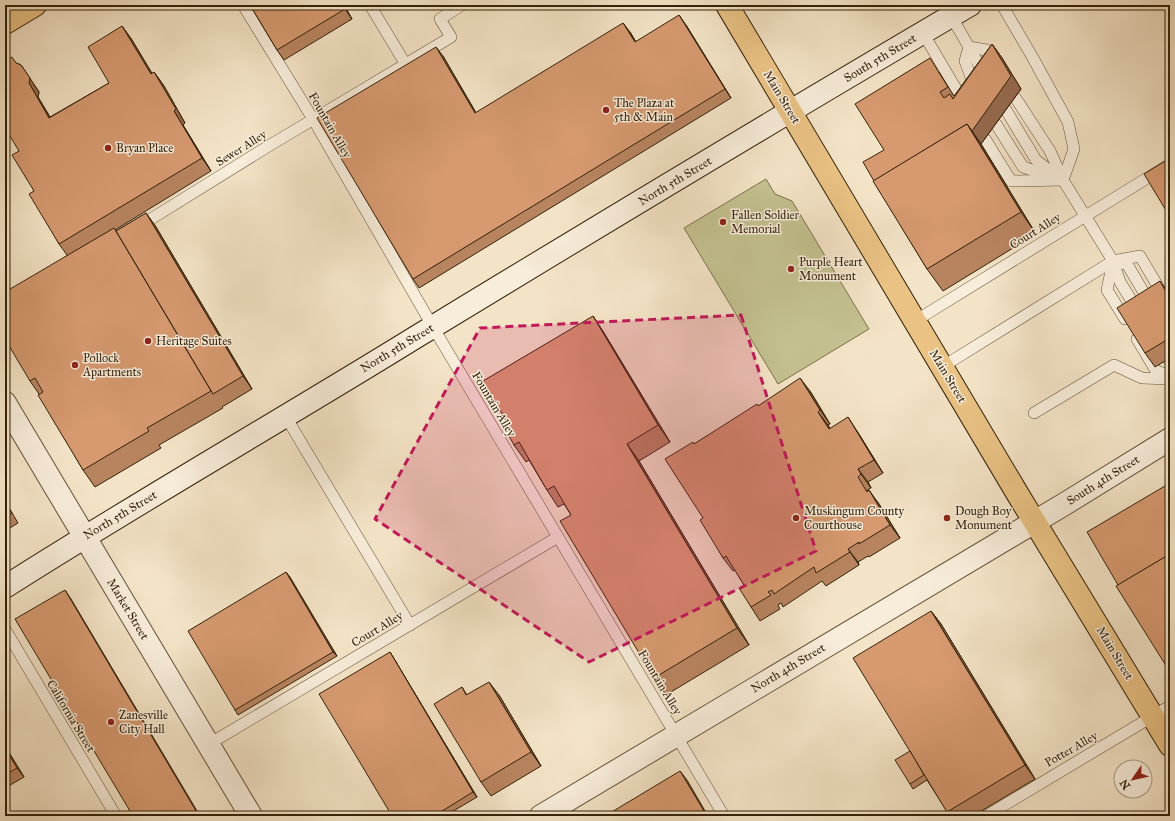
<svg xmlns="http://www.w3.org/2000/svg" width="1175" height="821" font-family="'IM FELL Great Primer',serif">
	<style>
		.green { fill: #c4c190; stroke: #7c714c }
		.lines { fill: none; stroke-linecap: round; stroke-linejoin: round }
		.service-casing { stroke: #635238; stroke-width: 12 }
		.minor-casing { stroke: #635238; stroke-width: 24 }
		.tertiary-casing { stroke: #635238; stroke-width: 24 }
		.secondary-casing { stroke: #332109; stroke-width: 24 }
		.primary-casing { stroke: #332109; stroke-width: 24 }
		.service { stroke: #f8eddb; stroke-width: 11 }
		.minor { stroke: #f8eddb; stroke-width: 22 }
		.tertiary { stroke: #f8eddb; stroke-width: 22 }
		.secondary { stroke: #f8eddb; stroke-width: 22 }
		.primary { stroke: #eac284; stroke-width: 22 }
		.wall { fill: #b88460; stroke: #332109 }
		.shaded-wall { fill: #966b4e; stroke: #332109 }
		.building { fill: #d69970; stroke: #332109 }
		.marked { fill: #c2185b; fill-opacity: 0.2; stroke: #c2185b; stroke-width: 3; stroke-dasharray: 8 5; stroke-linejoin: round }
		.poi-dot { fill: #8f2418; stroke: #f8eddb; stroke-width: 1.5 }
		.labels { text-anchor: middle; stroke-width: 3; stroke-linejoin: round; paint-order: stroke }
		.street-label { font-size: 12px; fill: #332109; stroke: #f8eddb }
		.poi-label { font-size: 12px; fill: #332109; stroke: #f8eddb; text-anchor: start }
	</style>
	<rect width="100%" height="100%" fill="#f4e4c7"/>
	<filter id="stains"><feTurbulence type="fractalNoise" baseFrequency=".005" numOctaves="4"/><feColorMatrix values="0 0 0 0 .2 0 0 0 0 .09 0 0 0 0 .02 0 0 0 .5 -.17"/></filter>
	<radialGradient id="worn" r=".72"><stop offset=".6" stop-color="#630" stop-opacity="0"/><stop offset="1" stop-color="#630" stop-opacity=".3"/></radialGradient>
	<polygon class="green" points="766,179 775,194 792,201 869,329 778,384 684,228"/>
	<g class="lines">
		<g class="service-casing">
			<g id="service">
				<polyline points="243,5 313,119 433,327 724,816"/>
				<polyline points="370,5 406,65"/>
				<polyline points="951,16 969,47 965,61 975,88"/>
				<polyline points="923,33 965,104"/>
				<polyline points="969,47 985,76"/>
				<polyline points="969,47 987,50 995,63"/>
				<polyline points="1015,97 1050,151 1063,180 1113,261 1120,282 1138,311"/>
				<polyline points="1006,110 1036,160 1054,174"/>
				<polyline points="996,124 1023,167 1053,177"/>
				<polyline points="985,139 1011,181 1063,180 1074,149 1068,122 1033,58 1002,5"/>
				<polyline points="138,227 267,147 451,37 440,19 462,5"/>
				<polyline points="1113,262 1107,290 1125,319"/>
				<polyline points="1115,262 1127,264 1150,303"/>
				<polyline points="915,321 1170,164"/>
				<polyline points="1137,339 1156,371 1169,375"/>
				<polyline points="1168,359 1170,362"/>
				<polyline points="942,367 1113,261 1140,256 1163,295"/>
				<polyline points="1034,413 1114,365 1142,378 1170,379"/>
				<polyline points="286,417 410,625"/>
				<polyline points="5,629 116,816"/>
				<polyline points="209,744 558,537"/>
				<polyline points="986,816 1170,706"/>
			</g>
		</g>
		<g class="minor-casing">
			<polyline id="minor" points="541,816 1063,505 1170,439"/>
		</g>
		<g class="tertiary-casing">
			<polyline id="tertiary" points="5,403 251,816"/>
		</g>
		<g class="secondary-casing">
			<path id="secondary" d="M 5,587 C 140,501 280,421 416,337 C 600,225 784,114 970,5"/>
		</g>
		<g class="primary-casing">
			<g id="primary">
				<polyline points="727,5 1017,493 1170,745"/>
				<polyline points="5,23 35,5"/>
			</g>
		</g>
		<use href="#service" class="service"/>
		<use href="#minor" class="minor"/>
		<use href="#tertiary" class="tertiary"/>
		<use href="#secondary" class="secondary"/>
		<use href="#primary" class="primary"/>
	</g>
	<g class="wall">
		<polygon points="250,5 344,5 352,19 284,60 277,50"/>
		<polygon points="686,25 731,98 419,288 413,279 443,56 476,113 630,32 636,42"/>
		<polygon points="122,26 132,40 152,74 154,72 164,86 185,123 183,125 211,171 115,230 116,231 146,213 156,227 252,389 222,407 223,408 159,445 161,448 95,487 83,470 39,394 30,381 67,255 59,244 34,191 19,151 17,63 21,65 39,92 38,97 50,117 109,83"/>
		<polygon points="992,44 1002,58 1021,89 981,144 1036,234 943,291 927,269 874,181 884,150 939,72 954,96"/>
		<polygon points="1160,281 1166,290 1170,287 1170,358 1155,367 1145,353"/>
		<polygon points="593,316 604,333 670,442 639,461 749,645 666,695 654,678 571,515 564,504 558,507 547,490 529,460 526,462 514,445"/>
		<polygon points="810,391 830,424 828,425 830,429 857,431 883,473 868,482 871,488 867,490 879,504 900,538 869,557 868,556 858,562 859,565 826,586 822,581 783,607 781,603 778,605 780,609 760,621 751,607 744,585 735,570 733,571 723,558 703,518 694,444 758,406"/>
		<polygon points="5,501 18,523 5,531"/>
		<polygon points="286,572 337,656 238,715 235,710"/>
		<polygon points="931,611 941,624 1035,779 973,816 950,816 927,780 913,789 910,784 910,751"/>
		<polygon points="390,652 477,797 445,816 392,816"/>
		<polygon points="462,687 467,695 499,695 541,766 491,796 481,782"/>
		<polygon points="5,746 24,777 5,788"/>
	</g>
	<g class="shaded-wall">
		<polygon points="343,5 344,5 352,19 345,9"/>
		<polygon points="679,15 686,25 731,98 725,89"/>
		<polygon points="623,23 630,32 642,52 635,42"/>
		<polygon points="122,26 132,40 161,88 151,74"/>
		<polygon points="992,44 1002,58 1021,89 981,144 972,131"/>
		<polygon points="436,47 443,56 482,123 475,113"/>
		<polygon points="21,65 39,92 38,97 59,132 49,118 29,83"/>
		<polygon points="154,72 164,86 185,123 183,125 211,171 202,158 174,111"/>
		<polygon points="967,124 982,146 1036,234 1021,212"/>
		<polygon points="146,213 156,227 252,389 243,376"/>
		<polygon points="593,316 604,333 670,442 658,425"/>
		<polygon points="800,378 810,391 830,424 820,410"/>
		<polygon points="818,412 828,425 838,443 829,429"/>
		<polygon points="848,417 857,431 883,473 874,460"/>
		<polygon points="627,444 639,461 749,645 737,628"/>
		<polygon points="858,469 868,482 871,488 861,474"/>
		<polygon points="869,490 879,504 900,538 890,525"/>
		<polygon points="848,549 858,562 859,565 850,552"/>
		<polygon points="286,572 290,577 337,656 333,652"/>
		<polygon points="65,590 71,599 200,816 199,816"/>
		<polygon points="931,611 941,624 1035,779 1025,765"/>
		<polygon points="390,652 477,797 473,792"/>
		<polygon points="489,682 499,695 541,766 531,752"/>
		<polygon points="5,746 24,777 17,768 5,748"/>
		<polygon points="680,771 687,780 708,816 707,816"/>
	</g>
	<g class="building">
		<polygon points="250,5 343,5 345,9 277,50"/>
		<polygon points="679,15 725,89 413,279 317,118 436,47 475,113 623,23 635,42"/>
		<polygon points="122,26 151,74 154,72 176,109 174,111 202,158 59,244 29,194 34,191 12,155 19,151 5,128 5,61 12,57 16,63 21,65 30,78 29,83 49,118 109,83 88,47"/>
		<polygon points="992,44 1011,76 972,131 973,132 967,124 874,181 863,162 884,150 855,104 930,58 948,87 940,92 944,98 950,94 953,99"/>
		<polygon points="967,124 1021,212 927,269 873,181"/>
		<polygon points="1170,158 1170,217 1144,174"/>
		<polygon points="146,213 243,376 213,394 116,231"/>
		<polygon points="114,228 211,391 147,428 149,431 83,470 38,395 43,392 35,378 30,381 5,339 5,292"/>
		<polygon points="1160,281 1165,290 1170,287 1170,338 1145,353 1117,308"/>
		<polygon points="593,316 658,425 627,444 737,628 654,678 560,521 571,515 554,486 547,490 519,442 514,445 508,434 512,431 483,381"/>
		<polygon points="800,378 820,410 818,412 829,429 848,417 874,460 858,469 861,474 858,477 867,492 869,490 890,525 859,544 859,542 848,549 850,552 816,573 814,567 774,594 772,590 768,592 771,595 751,607 739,588 744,585 726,556 723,558 700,520 703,518 665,459 693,442 694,444 757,404 758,406"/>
		<polygon points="1170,483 1170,554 1118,585 1087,532"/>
		<polygon points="5,502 12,513 5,517"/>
		<polygon points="1170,554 1170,672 1116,586"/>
		<polygon points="286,572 333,652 235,710 188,631"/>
		<polygon points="65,590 199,816 133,816 15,619"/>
		<polygon points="931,611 1025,765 947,812 853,658"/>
		<polygon points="390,652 473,792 434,816 392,816 319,694"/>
		<polygon points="489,682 531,752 481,782 434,704 462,687 466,695"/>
		<polygon points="5,748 17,768 5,775"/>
		<polygon points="910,751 924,775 910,784 895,760"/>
		<polygon points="680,771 707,816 605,816"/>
	</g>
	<path class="marked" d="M 741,315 L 816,551 L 589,662 L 375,519 L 480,328 Z"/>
	<g class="poi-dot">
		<circle cx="606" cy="110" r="4"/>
		<circle cx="108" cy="148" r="4"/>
		<circle cx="723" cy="222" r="4"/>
		<circle cx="791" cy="269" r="4"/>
		<circle cx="148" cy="341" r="4"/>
		<circle cx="75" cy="365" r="4"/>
		<circle cx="796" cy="518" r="4"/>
		<circle cx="947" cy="518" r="4"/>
		<circle cx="111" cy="722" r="4"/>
	</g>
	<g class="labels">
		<g class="street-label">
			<text transform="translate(880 58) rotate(-31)" y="4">South 5th Street</text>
			<text transform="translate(782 97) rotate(59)" y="4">Main Street</text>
			<text transform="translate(330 125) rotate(60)" y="4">Fountain Alley</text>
			<text transform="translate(241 148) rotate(-32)" y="4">Sewer Alley</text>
			<text transform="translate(675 181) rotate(-31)" y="4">North 5th Street</text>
			<text transform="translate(1035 231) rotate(-32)" y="4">Court Alley</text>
			<text transform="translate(397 348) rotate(-31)" y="4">North 5th Street</text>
			<text transform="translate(948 376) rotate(59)" y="4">Main Street</text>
			<text transform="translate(494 404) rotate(59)" y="4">Fountain Alley</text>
			<text transform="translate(1103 480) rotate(-32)" y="4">South 4th Street</text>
			<text transform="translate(120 515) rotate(-31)" y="4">North 5th Street</text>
			<text transform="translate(128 609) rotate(59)" y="4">Market Street</text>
			<text transform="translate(377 629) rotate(-31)" y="4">Court Alley</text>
			<text transform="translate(1115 653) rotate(59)" y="4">Main Street</text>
			<text transform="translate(788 668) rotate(-31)" y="4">North 4th Street</text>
			<text transform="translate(660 682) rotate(59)" y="4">Fountain Alley</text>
			<text transform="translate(71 716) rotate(59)" y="4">California Street</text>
			<text transform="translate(1071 749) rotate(-30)" y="4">Potter Alley</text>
		</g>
		<g class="poi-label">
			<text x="614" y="107">The Plaza at<tspan x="614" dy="14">5th &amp; Main</tspan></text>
			<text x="116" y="152">Bryan Place</text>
			<text x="731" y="219">Fallen Soldier<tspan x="731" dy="14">Memorial</tspan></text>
			<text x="799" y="266">Purple Heart<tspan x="799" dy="14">Monument</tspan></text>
			<text x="156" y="345">Heritage Suites</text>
			<text x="83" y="362">Pollock<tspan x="83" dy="14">Apartments</tspan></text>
			<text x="804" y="515">Muskingum County<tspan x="804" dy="14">Courthouse</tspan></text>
			<text x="955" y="515">Dough Boy<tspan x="955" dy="14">Monument</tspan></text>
			<text x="119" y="719">Zanesville<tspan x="119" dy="14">City Hall</tspan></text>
		</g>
	</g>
	<rect width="1175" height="821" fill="none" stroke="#f4e4c7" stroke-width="20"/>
	<rect x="6" y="6" width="1163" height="809" fill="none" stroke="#332109" stroke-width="2"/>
	<rect x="10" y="10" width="1155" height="801" fill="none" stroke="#332109"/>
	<g transform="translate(1133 779) rotate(236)"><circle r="19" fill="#f8eddb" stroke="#a99b87"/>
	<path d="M0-3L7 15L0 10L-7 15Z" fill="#8f2418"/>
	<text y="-6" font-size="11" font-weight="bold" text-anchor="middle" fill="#332109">N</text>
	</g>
	<rect width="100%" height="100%" filter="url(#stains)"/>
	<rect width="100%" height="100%" fill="url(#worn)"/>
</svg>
